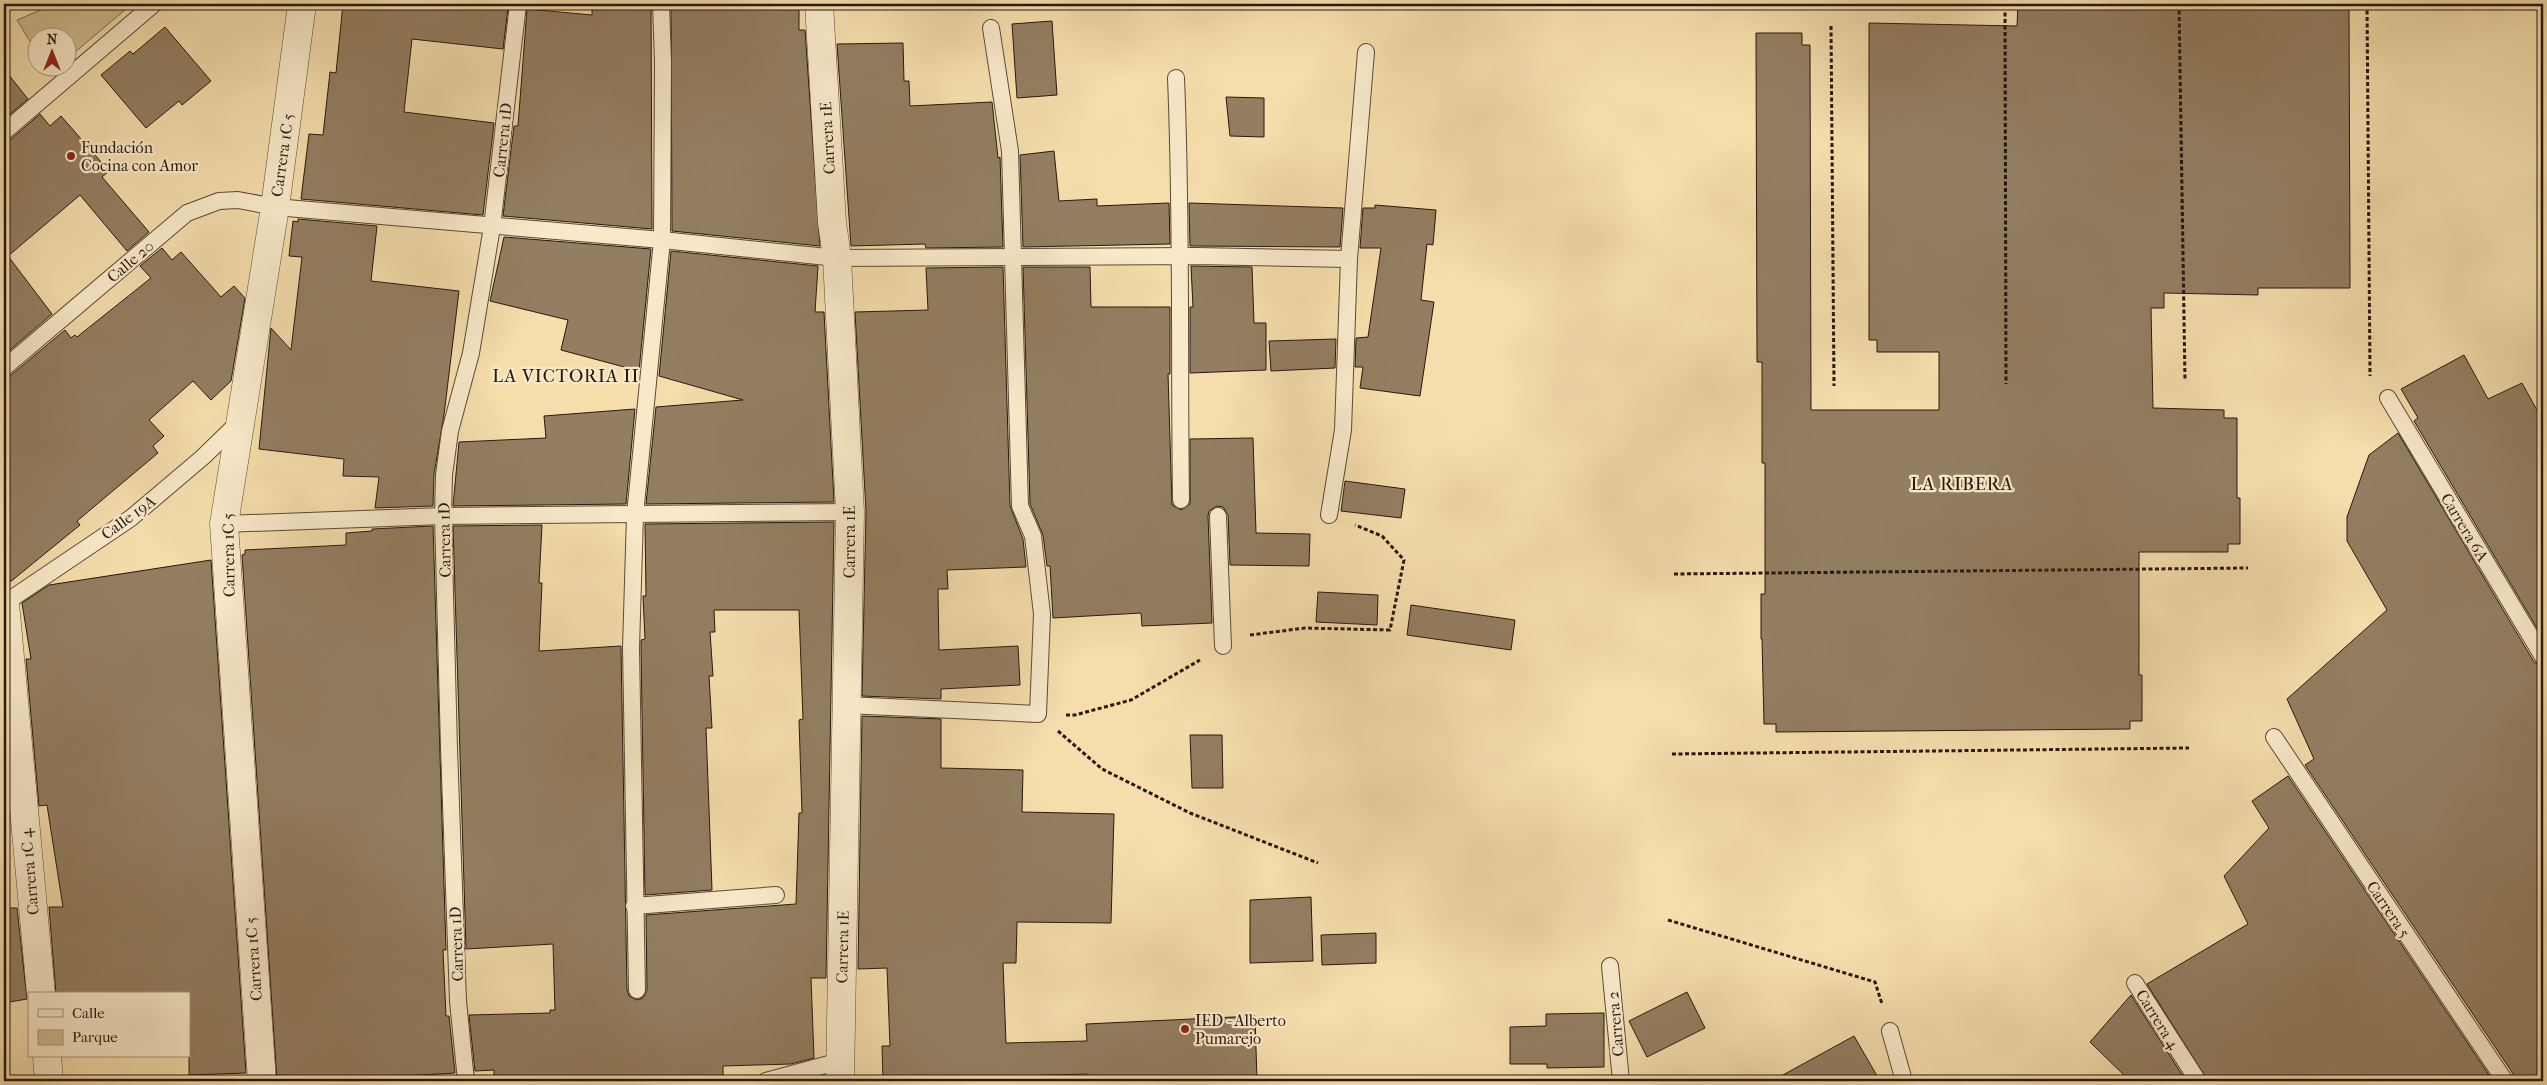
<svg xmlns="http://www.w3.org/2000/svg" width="2547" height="1085" font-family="'IM FELL French Canon',serif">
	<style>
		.green { fill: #d2bc91; stroke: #7d6a50 }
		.building { fill: #937e61; stroke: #281810 }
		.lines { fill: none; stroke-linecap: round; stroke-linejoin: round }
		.service-casing { stroke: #5b4937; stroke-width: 18 }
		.minor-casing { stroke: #5b4937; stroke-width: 29 }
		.path { stroke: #281810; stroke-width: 3; stroke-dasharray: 4 2.5; stroke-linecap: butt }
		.service { stroke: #f8e9c9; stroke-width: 16 }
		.minor { stroke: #f8e9c9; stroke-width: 28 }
		.poi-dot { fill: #8f2418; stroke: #f8e9c9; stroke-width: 2 }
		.labels { text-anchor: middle; stroke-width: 4.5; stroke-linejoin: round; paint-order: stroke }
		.street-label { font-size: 16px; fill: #281810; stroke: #f8e9c9 }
		.poi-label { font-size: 16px; fill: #281810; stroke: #f8e9c9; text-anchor: start }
		.neighbourhood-label { font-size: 18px; letter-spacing: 1px; fill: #281810; stroke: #f8e9c9 }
	</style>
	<rect width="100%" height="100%" fill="#f5ddac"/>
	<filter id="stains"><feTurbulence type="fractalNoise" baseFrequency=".004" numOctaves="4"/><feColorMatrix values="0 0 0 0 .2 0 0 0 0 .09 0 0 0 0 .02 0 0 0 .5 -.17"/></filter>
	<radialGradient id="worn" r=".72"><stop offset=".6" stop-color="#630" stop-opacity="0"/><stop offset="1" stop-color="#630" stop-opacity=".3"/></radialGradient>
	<polygon class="green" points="55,4 132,4 68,58 68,38 38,38 37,53 17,20"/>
	<g class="building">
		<polygon points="343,4 501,4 501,7 508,8 503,49 412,39 404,112 494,123 483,215 301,199 309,134 323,135 330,72 336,73"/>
		<polygon points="592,4 651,4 652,229 503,216 514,126 518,126 527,9 592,15"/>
		<polygon points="671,4 799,4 799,30 805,30 820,246 672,231"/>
		<polygon points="2018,4 2349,4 2350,288 2258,288 2258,295 2164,293 2164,308 2151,308 2153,408 2224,410 2224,418 2237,418 2237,498 2240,498 2240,544 2228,544 2228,552 2139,552 2139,675 2142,675 2142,721 2130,721 2130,729 1776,732 1776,724 1764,724 1762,639 1761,639 1761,594 1765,594 1765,463 1762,463 1762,362 1757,362 1756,33 1802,33 1802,45 1810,45 1811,410 1939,410 1939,352 1877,352 1877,340 1869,340 1869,23 2017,26"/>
		<polygon points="1052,21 1057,95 1017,98 1012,24"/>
		<polygon points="165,27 211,81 182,105 179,101 146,128 101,75 130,51 133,54"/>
		<polygon points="903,43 904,81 909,81 910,106 992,102 998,158 1000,157 1003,247 926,248 925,244 851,246 837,44"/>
		<polygon points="4,69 28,99 4,119"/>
		<polygon points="1226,97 1264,98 1264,137 1230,136"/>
		<polygon points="40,114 50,126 61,116 109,171 102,177 149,232 127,251 80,195 8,256 52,314 4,355 4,142 10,140"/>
		<polygon points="1054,151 1059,201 1097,199 1097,206 1169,203 1170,244 1023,247 1020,155"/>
		<polygon points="1189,203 1343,208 1340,247 1190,246"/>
		<polygon points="1375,205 1436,210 1433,245 1427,244 1421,300 1434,302 1420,396 1360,388 1363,367 1355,367 1356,338 1368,337 1381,248 1360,248 1363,208 1375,208"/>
		<polygon points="298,219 377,226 371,281 459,291 444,415 434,474 433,506 375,508 379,477 343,476 344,459 259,449 271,328 291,350 302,257 289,256 293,221 298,222"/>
		<polygon points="504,237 651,249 639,371 561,350 568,320 490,301"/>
		<polygon points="162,248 172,260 181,252 221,297 234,286 245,298 231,381 211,400 193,381 149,420 164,436 153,446 158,453 77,521 80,525 4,587 4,378 10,376 65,330 71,338 75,335 77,337 151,278 140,266"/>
		<polygon points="671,251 818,266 815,312 824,312 834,502 646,504 656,407 743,400 659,376"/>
		<polygon points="1191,266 1252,267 1254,323 1266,323 1266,370 1190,373 1190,307 1193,307"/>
		<polygon points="1003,267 1010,506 1023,539 1026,567 947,570 948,589 938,589 939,650 1018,646 1020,685 941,689 941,699 862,696 866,511 855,312 928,310 926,268"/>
		<polygon points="1023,267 1090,267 1091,307 1170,307 1170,374 1168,374 1172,505 1181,510 1190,504 1190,439 1253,438 1256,533 1310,534 1309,566 1230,565 1228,515 1223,507 1217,506 1209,511 1208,516 1212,623 1142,626 1141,613 1053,618 1050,566 1047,566 1043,535 1030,504"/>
		<polygon points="1336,339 1335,368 1271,371 1269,341"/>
		<polygon points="2464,355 2488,399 2522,383 2543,421 2543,638 2414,421 2418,418 2401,389"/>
		<polygon points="635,409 626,504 453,506 459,442 546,438 544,416"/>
		<polygon points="2398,433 2534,662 2543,667 2543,1081 2518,1081 2305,765 2314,759 2287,699 2387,610 2347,541 2347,517 2369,455"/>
		<polygon points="1345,481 1405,489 1401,518 1341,511"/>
		<polygon points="834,522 826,978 811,978 814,1058 791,1064 723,1066 723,1076 660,1081 494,1081 494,1070 475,1071 469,1015 550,1013 550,1010 555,1010 553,944 466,949 453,526 542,525 539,583 542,583 539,651 621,646 627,990 629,996 637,1000 643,998 647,990 646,915 796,904 799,813 802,813 799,720 803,719 799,610 714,610 715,632 710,632 713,676 709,676 712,728 706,728 712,890 645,895 641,648 641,640 645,639 643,596 646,596 645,524"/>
		<polygon points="433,526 446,950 443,950 446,1016 449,1016 455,1073 388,1077 388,1080 277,1081 242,555 245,554 245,550 346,545 346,533 372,531 372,529"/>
		<polygon points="211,560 246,1073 189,1075 189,994 56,994 49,907 63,907 47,805 39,806 26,659 31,659 22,603 49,585"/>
		<polygon points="1318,592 1378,595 1377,625 1316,622"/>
		<polygon points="1411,605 1515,620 1511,650 1407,635"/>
		<polygon points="862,716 941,719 941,768 1023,770 1022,812 1114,814 1111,923 1017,922 1016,963 1003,963 1006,1043 1087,1041 1086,1024 1255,1016 1257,1081 1089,1081 1088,1074 883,1080 882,1046 890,1046 887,968 858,969"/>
		<polygon points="1190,735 1222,735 1223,788 1192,788"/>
		<polygon points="2288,776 2489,1075 2478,1081 2208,1081 2147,984 2248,924 2224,876 2269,828 2252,801"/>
		<polygon points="1311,897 1313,961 1250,963 1250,900"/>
		<polygon points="4,908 17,908 27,999 4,1003"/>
		<polygon points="1376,933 1376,963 1322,965 1321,935"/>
		<polygon points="1687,992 1705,1028 1647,1057 1629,1021"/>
		<polygon points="2131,995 2186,1081 2130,1081 2090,1042"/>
		<polygon points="1604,1013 1604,1067 1547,1068 1547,1064 1510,1064 1510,1027 1546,1026 1546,1014"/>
		<polygon points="1854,1036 1880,1081 1772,1081"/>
	</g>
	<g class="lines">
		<g class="service-casing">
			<g id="service">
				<path d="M 1176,78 C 1182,219 1179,360 1181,500"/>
				<polyline points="4,132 154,4"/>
				<polyline points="4,368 187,213 219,201 238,200 275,207 662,240 837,258 1197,256 1349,259"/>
				<polyline points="2388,398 2543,657"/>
				<polyline points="1329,515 1343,430 1349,259 1366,52"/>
				<polyline points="1218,516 1223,646"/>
				<polyline points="224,524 443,516 850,512"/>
				<polyline points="4,601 5,603 131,518 203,457 240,421"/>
				<polyline points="846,705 1038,714 1042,614 1033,536 1020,506 1010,151 991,28"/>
				<polyline points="2274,737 2505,1081"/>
				<polyline points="634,906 776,895"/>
				<polyline points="1610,966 1621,1081"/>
				<polyline points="2135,983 2198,1081"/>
				<polyline points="637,990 631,648 635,515 662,240 663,62 661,4"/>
				<polyline points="1890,1031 1904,1081"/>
				<polyline points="466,1081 458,1001 449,748 443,516 444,475 450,431 471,353 492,227 518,4"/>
				<polyline points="766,1081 840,1061"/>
			</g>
		</g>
		<g class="minor-casing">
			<g id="minor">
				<polyline points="819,4 832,222 837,258 850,512 840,1081"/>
				<polyline points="5,603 41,994"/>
				<polyline points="47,1056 49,1081"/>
				<polyline points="262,1081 224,524 275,207 302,4"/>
			</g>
		</g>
		<g class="path">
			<polyline points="2179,4 2185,381"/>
			<polyline points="2367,4 2370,376"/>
			<polyline points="2005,6 2006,384"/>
			<polyline points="1831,26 1834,386"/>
			<polyline points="1674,574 2248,568"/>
			<polyline points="1250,635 1305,628 1390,630 1404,560 1382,536 1355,525"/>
			<polyline points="1066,715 1075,715 1131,700 1200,660"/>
			<polyline points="1058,731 1102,769 1190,813 1318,863"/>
			<polyline points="1672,754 2189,748"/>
			<polyline points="1668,920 1875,982 1882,1004"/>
		</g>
		<use href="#service" class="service"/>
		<use href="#minor" class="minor"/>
	</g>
	<g class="poi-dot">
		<circle cx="71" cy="156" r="5"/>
		<circle cx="1185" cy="1029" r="5"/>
	</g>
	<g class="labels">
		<g class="street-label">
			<text transform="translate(827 138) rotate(-93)" y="6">Carrera 1E</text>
			<text transform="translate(502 140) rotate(-84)" y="6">Carrera 1D</text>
			<text transform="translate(282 155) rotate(-82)" y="6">Carrera 1C 5</text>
			<text transform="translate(130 261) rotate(-40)" y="6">Calle 20</text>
			<text transform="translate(128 517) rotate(-36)" y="6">Calle 19A</text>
			<text transform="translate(2465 527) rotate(59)" y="6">Carrera 6A</text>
			<text transform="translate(444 540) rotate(-91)" y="6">Carrera 1D</text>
			<text transform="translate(849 542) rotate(-90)" y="6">Carrera 1E</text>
			<text transform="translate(228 555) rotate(-91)" y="6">Carrera 1C 5</text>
			<text transform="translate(29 872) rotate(-95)" y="6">Carrera 1C 4</text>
			<text transform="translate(2389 909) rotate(56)" y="6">Carrera 5</text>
			<text transform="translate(456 944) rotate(-92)" y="6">Carrera 1D</text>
			<text transform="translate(842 947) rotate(-89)" y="6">Carrera 1E</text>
			<text transform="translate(253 959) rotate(-94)" y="6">Carrera 1C 5</text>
			<text transform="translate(2158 1019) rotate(58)" y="6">Carrera 4</text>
			<text transform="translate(1615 1024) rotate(-95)" y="6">Carrera 2</text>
		</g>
		<g class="poi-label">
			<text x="81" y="153">Fundación<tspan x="81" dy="18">Cocina con Amor</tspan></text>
			<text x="1195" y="1026">IED - Alberto<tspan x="1195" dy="18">Pumarejo</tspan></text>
		</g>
		<g class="neighbourhood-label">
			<text x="566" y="382">LA VICTORIA II</text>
			<text x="1962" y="490">LA RIBERA</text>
		</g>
	</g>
	<rect width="2547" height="1085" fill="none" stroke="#f5ddac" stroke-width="20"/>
	<rect x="5" y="5" width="2537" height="1075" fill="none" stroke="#281810" stroke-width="2.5"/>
	<rect x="10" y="10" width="2527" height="1065" fill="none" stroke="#281810"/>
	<rect x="28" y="992" width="162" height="65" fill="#f8e9c9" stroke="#a5957f"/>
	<rect x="38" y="1009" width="25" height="8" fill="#f8e9c9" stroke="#a5957f"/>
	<text x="72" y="1018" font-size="15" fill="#281810">Calle</text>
	<rect x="38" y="1030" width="25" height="15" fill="#d2bc91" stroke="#a5957f"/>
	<text x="72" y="1042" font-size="15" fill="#281810">Parque</text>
	<g transform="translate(52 52)"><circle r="24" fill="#f8e9c9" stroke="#a5957f"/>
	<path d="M0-4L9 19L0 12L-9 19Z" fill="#8f2418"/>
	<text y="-8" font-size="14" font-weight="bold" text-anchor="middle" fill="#281810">N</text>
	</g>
	<rect width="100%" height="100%" filter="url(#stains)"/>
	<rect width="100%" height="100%" fill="url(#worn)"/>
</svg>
